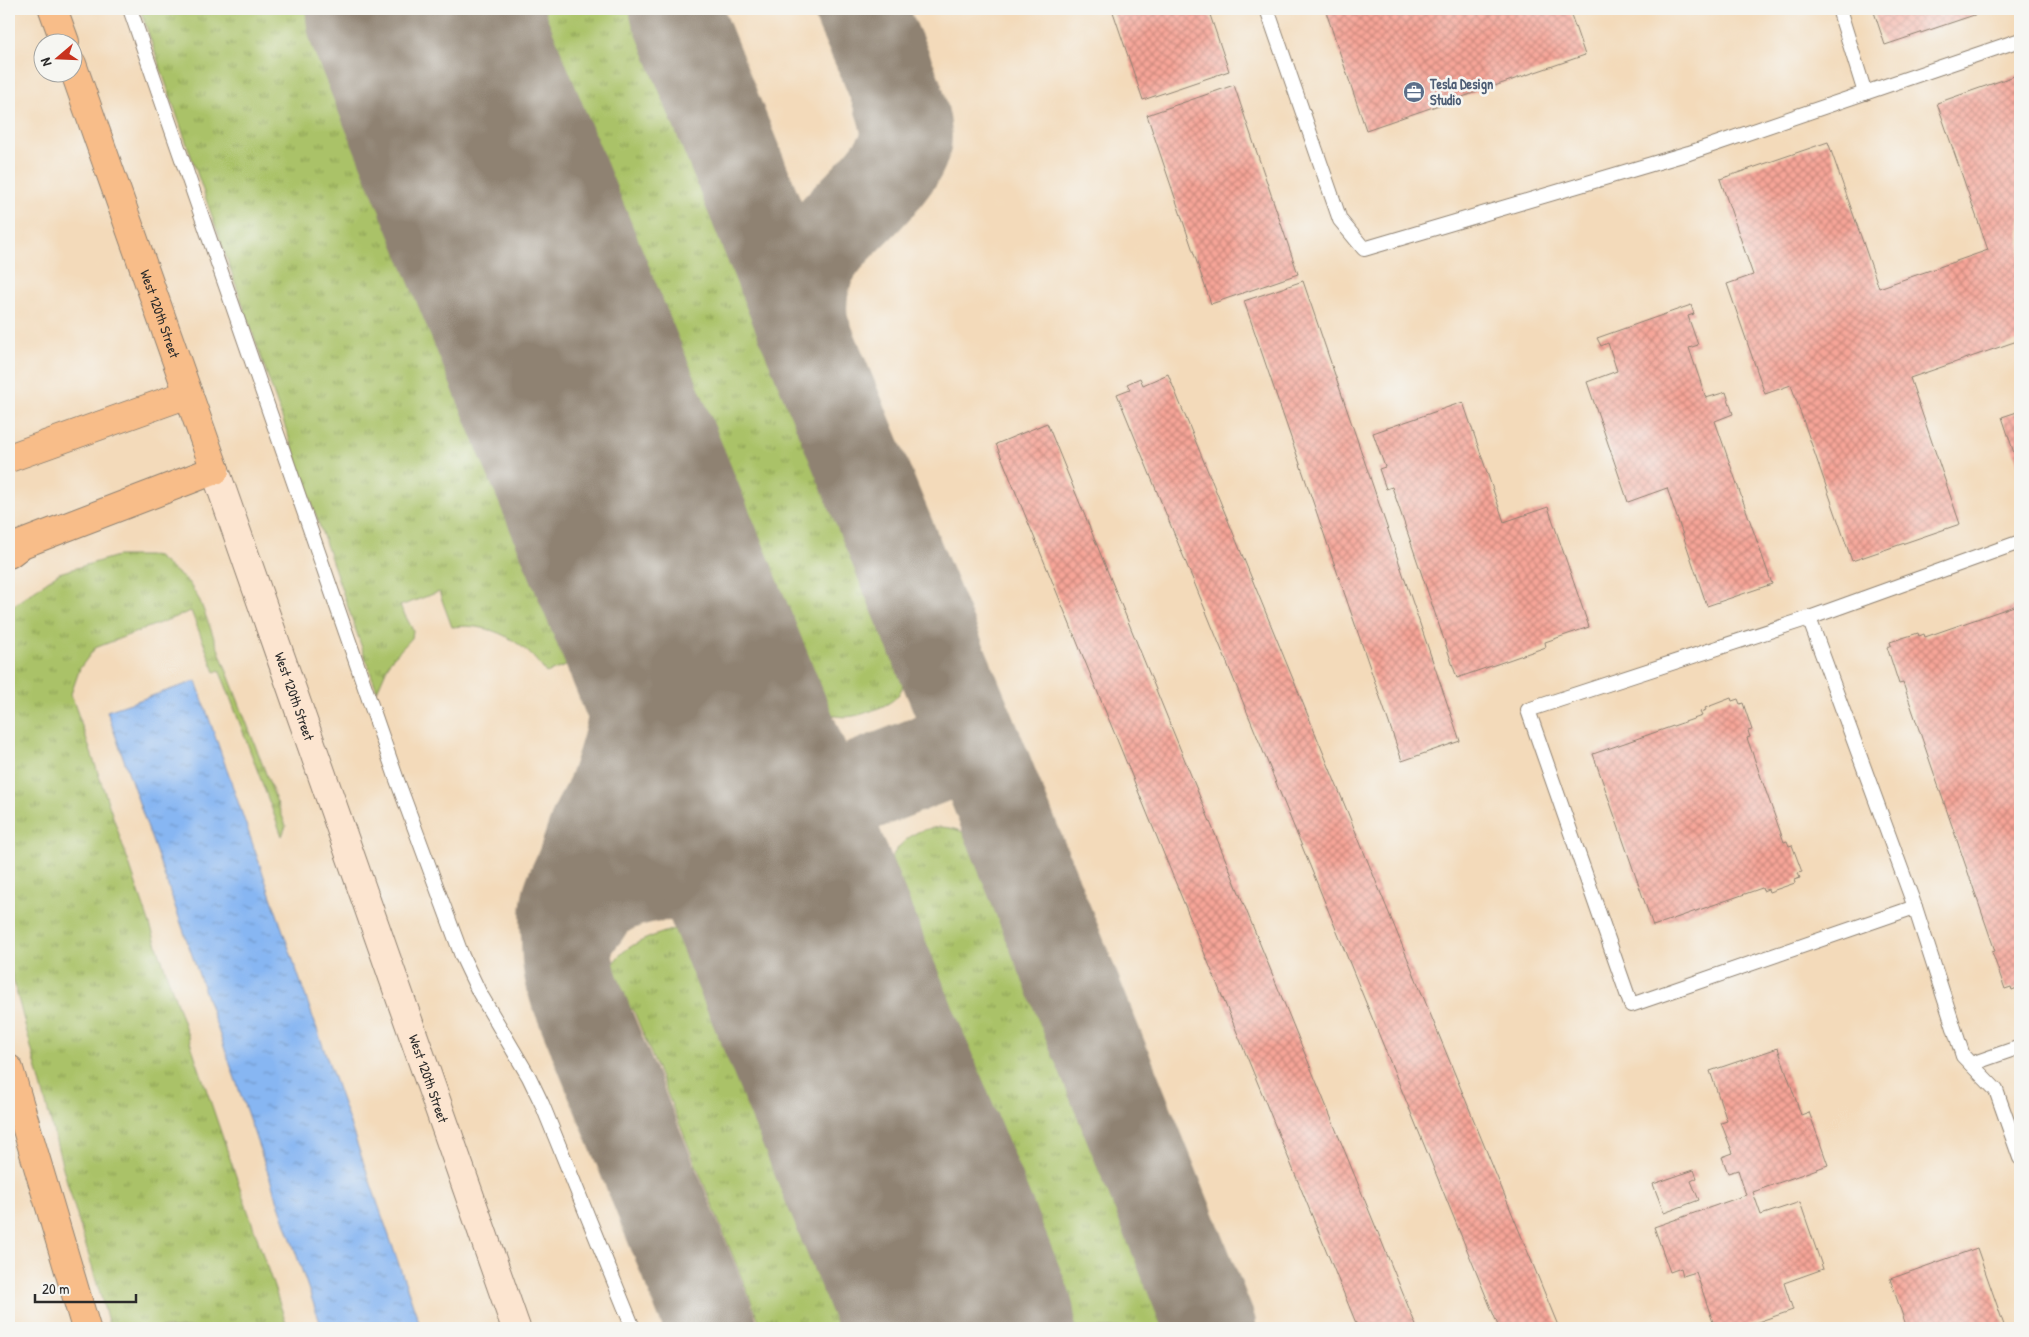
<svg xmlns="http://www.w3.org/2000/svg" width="2029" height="1337" font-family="'Patrick Hand',sans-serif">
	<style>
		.grass { fill: url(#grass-tufts); stroke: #6a764a }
		.water { fill: url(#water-ripples); stroke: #59708e }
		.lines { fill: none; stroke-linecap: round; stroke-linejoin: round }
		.taxiway { stroke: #8f8272; stroke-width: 91 }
		.runway { stroke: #8f8272; stroke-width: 229 }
		.building { fill: url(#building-cross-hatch) }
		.service-casing { stroke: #8f8272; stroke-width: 16 }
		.secondary-casing { stroke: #8f8272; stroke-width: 30 }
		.primary-casing { stroke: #8f8272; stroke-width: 30 }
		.motorway-casing { stroke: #8f8272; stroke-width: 30 }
		.service { stroke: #fff; stroke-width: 14 }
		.secondary { stroke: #fce5d0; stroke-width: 28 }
		.primary { stroke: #f8bd89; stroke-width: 28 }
		.motorway { stroke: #f8bd89; stroke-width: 28 }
		.labels { text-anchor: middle; stroke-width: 5; stroke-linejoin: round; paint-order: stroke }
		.service-label { font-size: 14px; font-weight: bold; fill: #4e5e75; stroke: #f6f6f2; text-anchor: start }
		.street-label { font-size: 14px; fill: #2b2b2b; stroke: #f6f6f2 }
	</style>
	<defs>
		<pattern id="grass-tufts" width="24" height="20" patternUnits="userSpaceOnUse" patternTransform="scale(1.25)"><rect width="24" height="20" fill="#aac268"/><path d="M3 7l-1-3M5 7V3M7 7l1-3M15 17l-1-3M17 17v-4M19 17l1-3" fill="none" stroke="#8b9e56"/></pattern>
		<pattern id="water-ripples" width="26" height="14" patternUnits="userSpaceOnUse" patternTransform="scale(1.25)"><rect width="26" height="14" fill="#87b6f2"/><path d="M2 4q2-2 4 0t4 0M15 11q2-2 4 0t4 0" fill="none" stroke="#6f94c4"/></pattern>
		<pattern id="building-cross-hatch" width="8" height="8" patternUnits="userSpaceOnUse" patternTransform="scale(1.25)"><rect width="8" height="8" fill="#f7a598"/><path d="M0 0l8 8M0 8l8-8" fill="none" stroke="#c8877c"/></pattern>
	</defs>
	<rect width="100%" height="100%" fill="#f6f6f2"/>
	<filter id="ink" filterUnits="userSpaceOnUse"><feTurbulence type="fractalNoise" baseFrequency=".02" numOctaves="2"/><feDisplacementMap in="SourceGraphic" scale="10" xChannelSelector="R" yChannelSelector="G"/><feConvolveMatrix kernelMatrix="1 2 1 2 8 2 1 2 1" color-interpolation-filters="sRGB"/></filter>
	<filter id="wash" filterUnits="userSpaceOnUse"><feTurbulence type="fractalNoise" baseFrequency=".0096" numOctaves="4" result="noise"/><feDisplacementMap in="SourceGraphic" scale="20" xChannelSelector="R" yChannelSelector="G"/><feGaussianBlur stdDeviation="1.12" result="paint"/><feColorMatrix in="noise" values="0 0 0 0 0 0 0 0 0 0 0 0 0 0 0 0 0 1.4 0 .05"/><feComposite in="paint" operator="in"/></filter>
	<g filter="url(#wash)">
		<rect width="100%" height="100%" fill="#f3daba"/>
		<g class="grass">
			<path d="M 140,9 L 320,9 L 585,659 L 546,673 C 524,641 491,622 452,627 L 439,592 L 400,606 L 413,630 L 412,638 L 390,661 L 377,691 Z"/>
			<path d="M 529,9 L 641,9 L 902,658 C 909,692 898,702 868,712 C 847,720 828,719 812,701 Z"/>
			<polygon points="117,556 156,556 189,583 200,601 286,826 282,836 225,684 219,670 215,672 191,611 95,648 80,668 71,694 288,1328 110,1328 63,1168 9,964 9,611 14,605 59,573"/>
			<path d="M 939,827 C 964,828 974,837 985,859 L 1177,1328 L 1067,1328 L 896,910 C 893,899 888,888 887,876 C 886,857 904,838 920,831 C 926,829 933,828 939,827 Z"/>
			<path d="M 680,927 L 695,927 L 715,932 L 733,966 L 716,973 L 862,1328 L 762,1328 L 633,1009 L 620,1013 C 616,1002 608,988 609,976 C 613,945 657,935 680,927 Z"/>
		</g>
		<polygon class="water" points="196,681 421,1328 322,1328 107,711"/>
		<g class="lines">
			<g class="taxiway">
				<polyline points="675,9 803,327 987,771 1211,1328"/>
				<path d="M 803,327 C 793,250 840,232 883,180 C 892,169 903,156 906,141 C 911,112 872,38 860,9"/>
				<path d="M 724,749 C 756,788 775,809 829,799"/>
				<path d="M 567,943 C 566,928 564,913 568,898 C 571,888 576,879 580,870 C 586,854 591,838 597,823 C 600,816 605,810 608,803 C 646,709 651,623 631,524"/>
				<path d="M 712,1328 L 574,989 C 570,975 566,960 567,944 C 569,935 578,922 584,915 C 588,909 592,901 598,897 C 635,871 687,870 729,886 C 761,897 787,923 806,950 L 788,877 L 796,833 L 808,813 L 829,799 L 952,751 C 966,753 977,761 987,771"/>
			</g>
			<polyline class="runway" points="420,9 961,1328"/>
		</g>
		<g id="blocks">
			<g class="building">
				<polygon points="1112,9 1208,9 1229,71 1143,100"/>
				<polygon points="1325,9 1569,9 1585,55 1366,130"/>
				<polygon points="1873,9 1992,9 1885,45"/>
				<polygon points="2020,74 2020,340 1910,378 1960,524 1852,561 1791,385 1765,394 1727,284 1753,275 1720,179 1828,142 1879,288 1988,250 1937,103"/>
				<polygon points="1234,85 1298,274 1211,304 1147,115"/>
				<polygon points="1303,281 1460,741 1402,761 1244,301"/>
				<polygon points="1691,305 1694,314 1688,316 1698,345 1689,348 1706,398 1726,392 1733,414 1715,421 1772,584 1707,606 1667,488 1628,502 1587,382 1617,371 1608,343 1601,346 1597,338"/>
				<polygon points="1168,374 1559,1328 1499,1328 1117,394 1130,389 1127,384 1140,378 1143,385"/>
				<polygon points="1463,402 1504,522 1548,507 1589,627 1545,642 1546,647 1457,678 1392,487 1386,489 1379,469 1385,467 1373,433"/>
				<polygon points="2020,411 2020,471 2002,417"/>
				<polygon points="1047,423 1417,1328 1358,1328 996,444"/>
				<polygon points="2020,604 2020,987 2012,990 2011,987 2005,989 1992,952 1995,951 1903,683 1899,684 1887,647 1891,645 1890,642 1918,633 1919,636 1924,634 1925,637"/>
				<polygon points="1731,698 1732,701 1738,699 1740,704 1743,703 1752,730 1748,731 1750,737 1747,738 1784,842 1787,841 1789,846 1792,845 1802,872 1798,873 1800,878 1794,880 1795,883 1769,892 1768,889 1763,891 1762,888 1653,926 1593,754 1702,716 1700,712 1706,710 1705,708"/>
				<polygon points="1778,1048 1801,1115 1809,1112 1828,1165 1753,1192 1761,1215 1800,1202 1823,1269 1784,1283 1793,1310 1740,1328 1715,1328 1696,1272 1683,1276 1681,1268 1670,1272 1654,1227 1746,1195 1738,1170 1728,1173 1722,1157 1733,1153 1721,1123 1727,1121 1710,1071"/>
				<polygon points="1694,1170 1697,1178 1691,1181 1699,1200 1664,1213 1653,1184"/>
				<polygon points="1977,1248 2005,1328 1907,1328 1890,1279"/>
			</g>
		</g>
	</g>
	<g filter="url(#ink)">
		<use href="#blocks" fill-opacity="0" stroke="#8f8272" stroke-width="1"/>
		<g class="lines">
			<g class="service-casing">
				<g id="service">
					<polyline points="130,9 397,780 462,956 479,992 529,1077 542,1104 633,1328"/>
					<polyline points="1267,9 1340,220 1364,249 1689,153 2020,40"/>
					<polyline points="1839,9 1865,93"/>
					<polyline points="1809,618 1915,907 1963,1056 1996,1090 2020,1158"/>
					<polyline points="1915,907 1631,1005 1528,710 1809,618 2020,542"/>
					<polyline points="1971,1064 2020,1047"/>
				</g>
			</g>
			<g class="secondary-casing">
				<g id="secondary">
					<path id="s1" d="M 215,470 L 516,1328"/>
				</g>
			</g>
			<g class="primary-casing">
				<g id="primary">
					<polyline points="53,9 65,42"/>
					<path id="s2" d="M 72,64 L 215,470"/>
				</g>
			</g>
			<g class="motorway-casing">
				<g id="motorway">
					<polyline points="9,458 188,394"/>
					<polyline points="9,554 22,544 215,470"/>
					<polyline points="9,1069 86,1328"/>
				</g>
			</g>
			<use href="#service" class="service"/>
			<use href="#secondary" class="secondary"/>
			<use href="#primary" class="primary"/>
			<use href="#motorway" class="motorway"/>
		</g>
	</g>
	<defs>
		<g id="office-disc" transform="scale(1.125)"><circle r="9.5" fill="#5c6f8a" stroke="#f6f6f2"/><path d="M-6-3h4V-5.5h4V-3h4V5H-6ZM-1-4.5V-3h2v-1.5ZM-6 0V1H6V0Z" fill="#fff"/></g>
	</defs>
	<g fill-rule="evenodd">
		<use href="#office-disc" x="1414" y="92"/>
	</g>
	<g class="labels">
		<g class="service-label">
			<text x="1430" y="89">Tesla Design<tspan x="1430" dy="16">Studio</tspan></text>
		</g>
		<g class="street-label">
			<text dy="5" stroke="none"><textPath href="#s2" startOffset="265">West 120th Street</textPath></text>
			<text dy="5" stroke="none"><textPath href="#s1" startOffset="240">West 120th Street</textPath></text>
			<text dy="5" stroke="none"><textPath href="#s1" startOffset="645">West 120th Street</textPath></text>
		</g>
	</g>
	<rect width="2029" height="1337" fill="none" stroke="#f6f6f2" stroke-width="30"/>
	<g transform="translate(58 58) rotate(251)"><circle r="24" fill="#f6f6f2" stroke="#a5a5a2"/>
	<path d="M0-4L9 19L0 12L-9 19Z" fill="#c8321e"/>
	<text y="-8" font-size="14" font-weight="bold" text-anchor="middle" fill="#2b2b2b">N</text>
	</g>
	<path d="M35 1294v8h101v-8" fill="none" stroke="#2b2b2b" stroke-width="2.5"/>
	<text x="42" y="1294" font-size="15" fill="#2b2b2b" stroke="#f6f6f2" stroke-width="4" paint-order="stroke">20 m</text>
</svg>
